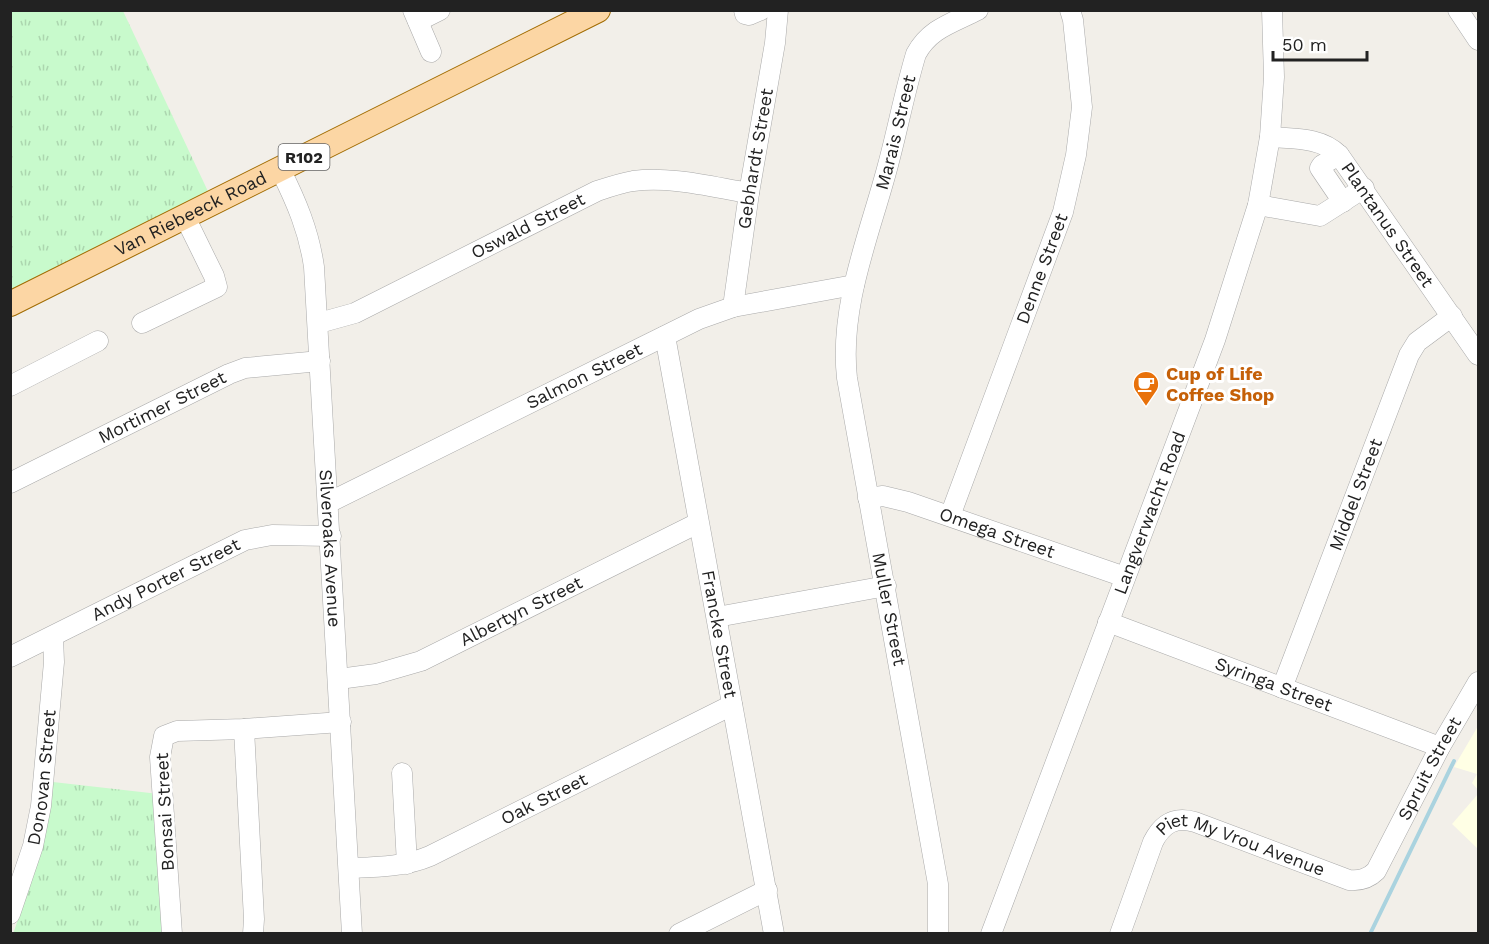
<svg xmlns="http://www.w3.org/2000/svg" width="1489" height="944" font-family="'Work Sans',sans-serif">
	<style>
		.education { fill: #ffffe5 }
		.park { fill: url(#park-tufts) }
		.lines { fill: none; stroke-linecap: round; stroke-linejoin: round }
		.stream { stroke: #aad3df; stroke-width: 4 }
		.minor-casing { stroke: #a9a9a9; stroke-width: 21 }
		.major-casing { stroke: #a06b00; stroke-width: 26 }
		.minor { stroke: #fff; stroke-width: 20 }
		.major { stroke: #fcd6a4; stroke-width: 24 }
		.labels { text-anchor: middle; stroke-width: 6; stroke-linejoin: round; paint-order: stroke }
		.shield { fill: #fff; stroke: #646464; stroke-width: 1.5 }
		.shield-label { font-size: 16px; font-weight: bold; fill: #222 }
		.street-label { font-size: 18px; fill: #222; stroke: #fff }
		.food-label { font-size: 18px; font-weight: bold; fill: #c56008; stroke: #fff; text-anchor: start }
	</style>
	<defs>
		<pattern id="park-tufts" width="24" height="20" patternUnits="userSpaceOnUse" patternTransform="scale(1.5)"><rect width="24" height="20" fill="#c8facc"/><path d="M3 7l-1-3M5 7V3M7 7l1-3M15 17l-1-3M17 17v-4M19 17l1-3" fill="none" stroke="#acd6af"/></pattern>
	</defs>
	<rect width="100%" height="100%" fill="#f2efe9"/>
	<g class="education">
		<polygon points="1478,726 1478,790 1472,783 1477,774 1454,767"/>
		<polygon points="1478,794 1478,849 1452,824"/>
	</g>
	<g class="park">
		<polygon points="11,11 123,11 213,202 11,303"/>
		<polygon points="53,782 159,794 166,933 13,934 41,853 46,830"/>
	</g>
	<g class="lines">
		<polyline class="stream" points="1370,934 1454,761"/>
		<g class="minor-casing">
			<g id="minor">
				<polyline points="413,10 431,52"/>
				<polyline points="744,10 745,14 749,15 761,10"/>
				<polyline points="1458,10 1478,40"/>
				<polyline points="418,21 440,10"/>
				<path id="s1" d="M 1270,137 C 1295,139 1321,137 1339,155 L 1478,355"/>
				<polyline points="1339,155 1322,165 1320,168 1343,202"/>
				<path id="s2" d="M 280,169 C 296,201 309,231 314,267 L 352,934"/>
				<polyline points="1258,205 1320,216 1364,188"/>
				<path id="s3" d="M 733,307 L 749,193 L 775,43 L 778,10"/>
				<polyline points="142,323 217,287 214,276 185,217"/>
				<path id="s4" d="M 319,323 L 355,313 L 597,191 C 609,187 621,183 633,181 C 671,176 712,187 749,193"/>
				<path id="s5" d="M 665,336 L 774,934"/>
				<polyline points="10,386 98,341"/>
				<path id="s6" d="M 10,483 L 229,374 L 245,368 L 320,361"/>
				<path id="s7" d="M 868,498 L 883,496 L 908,502 L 1125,577"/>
				<path id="s8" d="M 328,503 L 699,319 L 733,307 L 854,285"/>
				<path id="s9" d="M 950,516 L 1063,212 L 1076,155 L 1082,107 L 1073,20 L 1070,10"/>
				<polyline points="717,617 886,586"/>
				<path id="s10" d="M 1108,622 L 1440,747"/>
				<path id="s11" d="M 10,657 L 245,540 L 272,535 L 331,536"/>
				<path id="s12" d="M 339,679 L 376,674 L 421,661 L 698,523"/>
				<path id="s13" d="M 1282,688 L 1409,355 L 1417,342 L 1452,316"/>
				<polyline points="244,729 254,919 253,934"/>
				<polyline points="402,773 407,864"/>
				<path id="s14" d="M 349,868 C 377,867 404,867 430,856 L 732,705"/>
				<path id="s15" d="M 10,914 L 33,846 L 41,806 L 54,662 L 53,637"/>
				<polyline points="172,934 160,757 164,736 177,731 244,729 341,722"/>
				<polyline points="679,934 767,890"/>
				<path id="s16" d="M 938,934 L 938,884 L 847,378 C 839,305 870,234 888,165 C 898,128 905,90 916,54 C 930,28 953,23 978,10"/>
				<path id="s17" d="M 991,934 L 1215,340 L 1258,205 L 1270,137 L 1274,77 L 1272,10"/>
				<path id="s18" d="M 1120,934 L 1153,842 C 1162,824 1175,816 1195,822 L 1349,880 C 1360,881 1368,879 1376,871 L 1440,747 L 1478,682"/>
			</g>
		</g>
		<g class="major-casing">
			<g id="major">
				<path id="s19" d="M 10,304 L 598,10"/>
			</g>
		</g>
		<use href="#minor" class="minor"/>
		<use href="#major" class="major"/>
	</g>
	<defs>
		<g id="cafe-pin" transform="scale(1.35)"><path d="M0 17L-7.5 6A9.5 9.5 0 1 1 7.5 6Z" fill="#e8710a" stroke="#fff"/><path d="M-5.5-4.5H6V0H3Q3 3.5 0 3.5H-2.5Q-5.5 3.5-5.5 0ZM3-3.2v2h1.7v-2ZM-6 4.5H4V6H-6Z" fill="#fff"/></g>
	</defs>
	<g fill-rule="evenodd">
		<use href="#cafe-pin" x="1146" y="384"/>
	</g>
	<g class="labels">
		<rect class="shield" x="278.5" y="144" width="51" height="26" rx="4.5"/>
		<g class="shield-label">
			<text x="304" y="163">R102</text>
		</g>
		<g class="street-label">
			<text dy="6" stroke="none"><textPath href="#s16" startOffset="816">Marais Street</textPath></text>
			<text dy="6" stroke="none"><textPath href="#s3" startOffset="150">Gebhardt Street</textPath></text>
			<text dy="6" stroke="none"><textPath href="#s19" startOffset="202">Van Riebeeck Road</textPath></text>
			<text dy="6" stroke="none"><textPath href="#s1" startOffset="158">Plantanus Street</textPath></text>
			<text dy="6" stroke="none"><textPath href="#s4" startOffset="231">Oswald Street</textPath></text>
			<text dy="6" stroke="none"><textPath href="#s9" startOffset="264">Denne Street</textPath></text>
			<text dy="6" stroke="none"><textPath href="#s8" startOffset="286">Salmon Street</textPath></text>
			<text dy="6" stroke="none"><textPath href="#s6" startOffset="170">Mortimer Street</textPath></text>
			<text dy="6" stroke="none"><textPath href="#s13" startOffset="207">Middel Street</textPath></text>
			<text dy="6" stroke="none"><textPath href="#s17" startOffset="450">Langverwacht Road</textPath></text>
			<text dy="6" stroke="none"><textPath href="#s7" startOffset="135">Omega Street</textPath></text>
			<text dy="6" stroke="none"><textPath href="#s2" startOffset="386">Silveroaks Avenue</textPath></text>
			<text dy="6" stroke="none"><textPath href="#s11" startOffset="174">Andy Porter Street</textPath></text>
			<text transform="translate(889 609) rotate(79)" y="6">Muller Street</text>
			<text dy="6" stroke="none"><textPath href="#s12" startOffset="196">Albertyn Street</textPath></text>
			<text dy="6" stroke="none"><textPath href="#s5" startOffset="303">Francke Street</textPath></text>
			<text dy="6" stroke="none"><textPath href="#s10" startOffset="177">Syringa Street</textPath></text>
			<text dy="6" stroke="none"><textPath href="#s18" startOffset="459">Spruit Street</textPath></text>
			<text dy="6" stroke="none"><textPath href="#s15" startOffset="141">Donovan Street</textPath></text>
			<text dy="6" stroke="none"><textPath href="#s14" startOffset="210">Oak Street</textPath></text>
			<text transform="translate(165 812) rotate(-93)" y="6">Bonsai Street</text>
			<text dy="6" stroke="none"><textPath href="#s18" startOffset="198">Piet My Vrou Avenue</textPath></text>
		</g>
		<g class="food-label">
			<text x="1166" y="380">Cup of Life<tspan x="1166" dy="21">Coffee Shop</tspan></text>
		</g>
	</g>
	<rect width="1489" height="944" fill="none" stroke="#222222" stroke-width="24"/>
	<path d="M1273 51v9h94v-9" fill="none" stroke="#222222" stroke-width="3"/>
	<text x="1282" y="51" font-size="18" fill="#222222" stroke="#ffffff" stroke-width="4.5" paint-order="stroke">50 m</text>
</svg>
